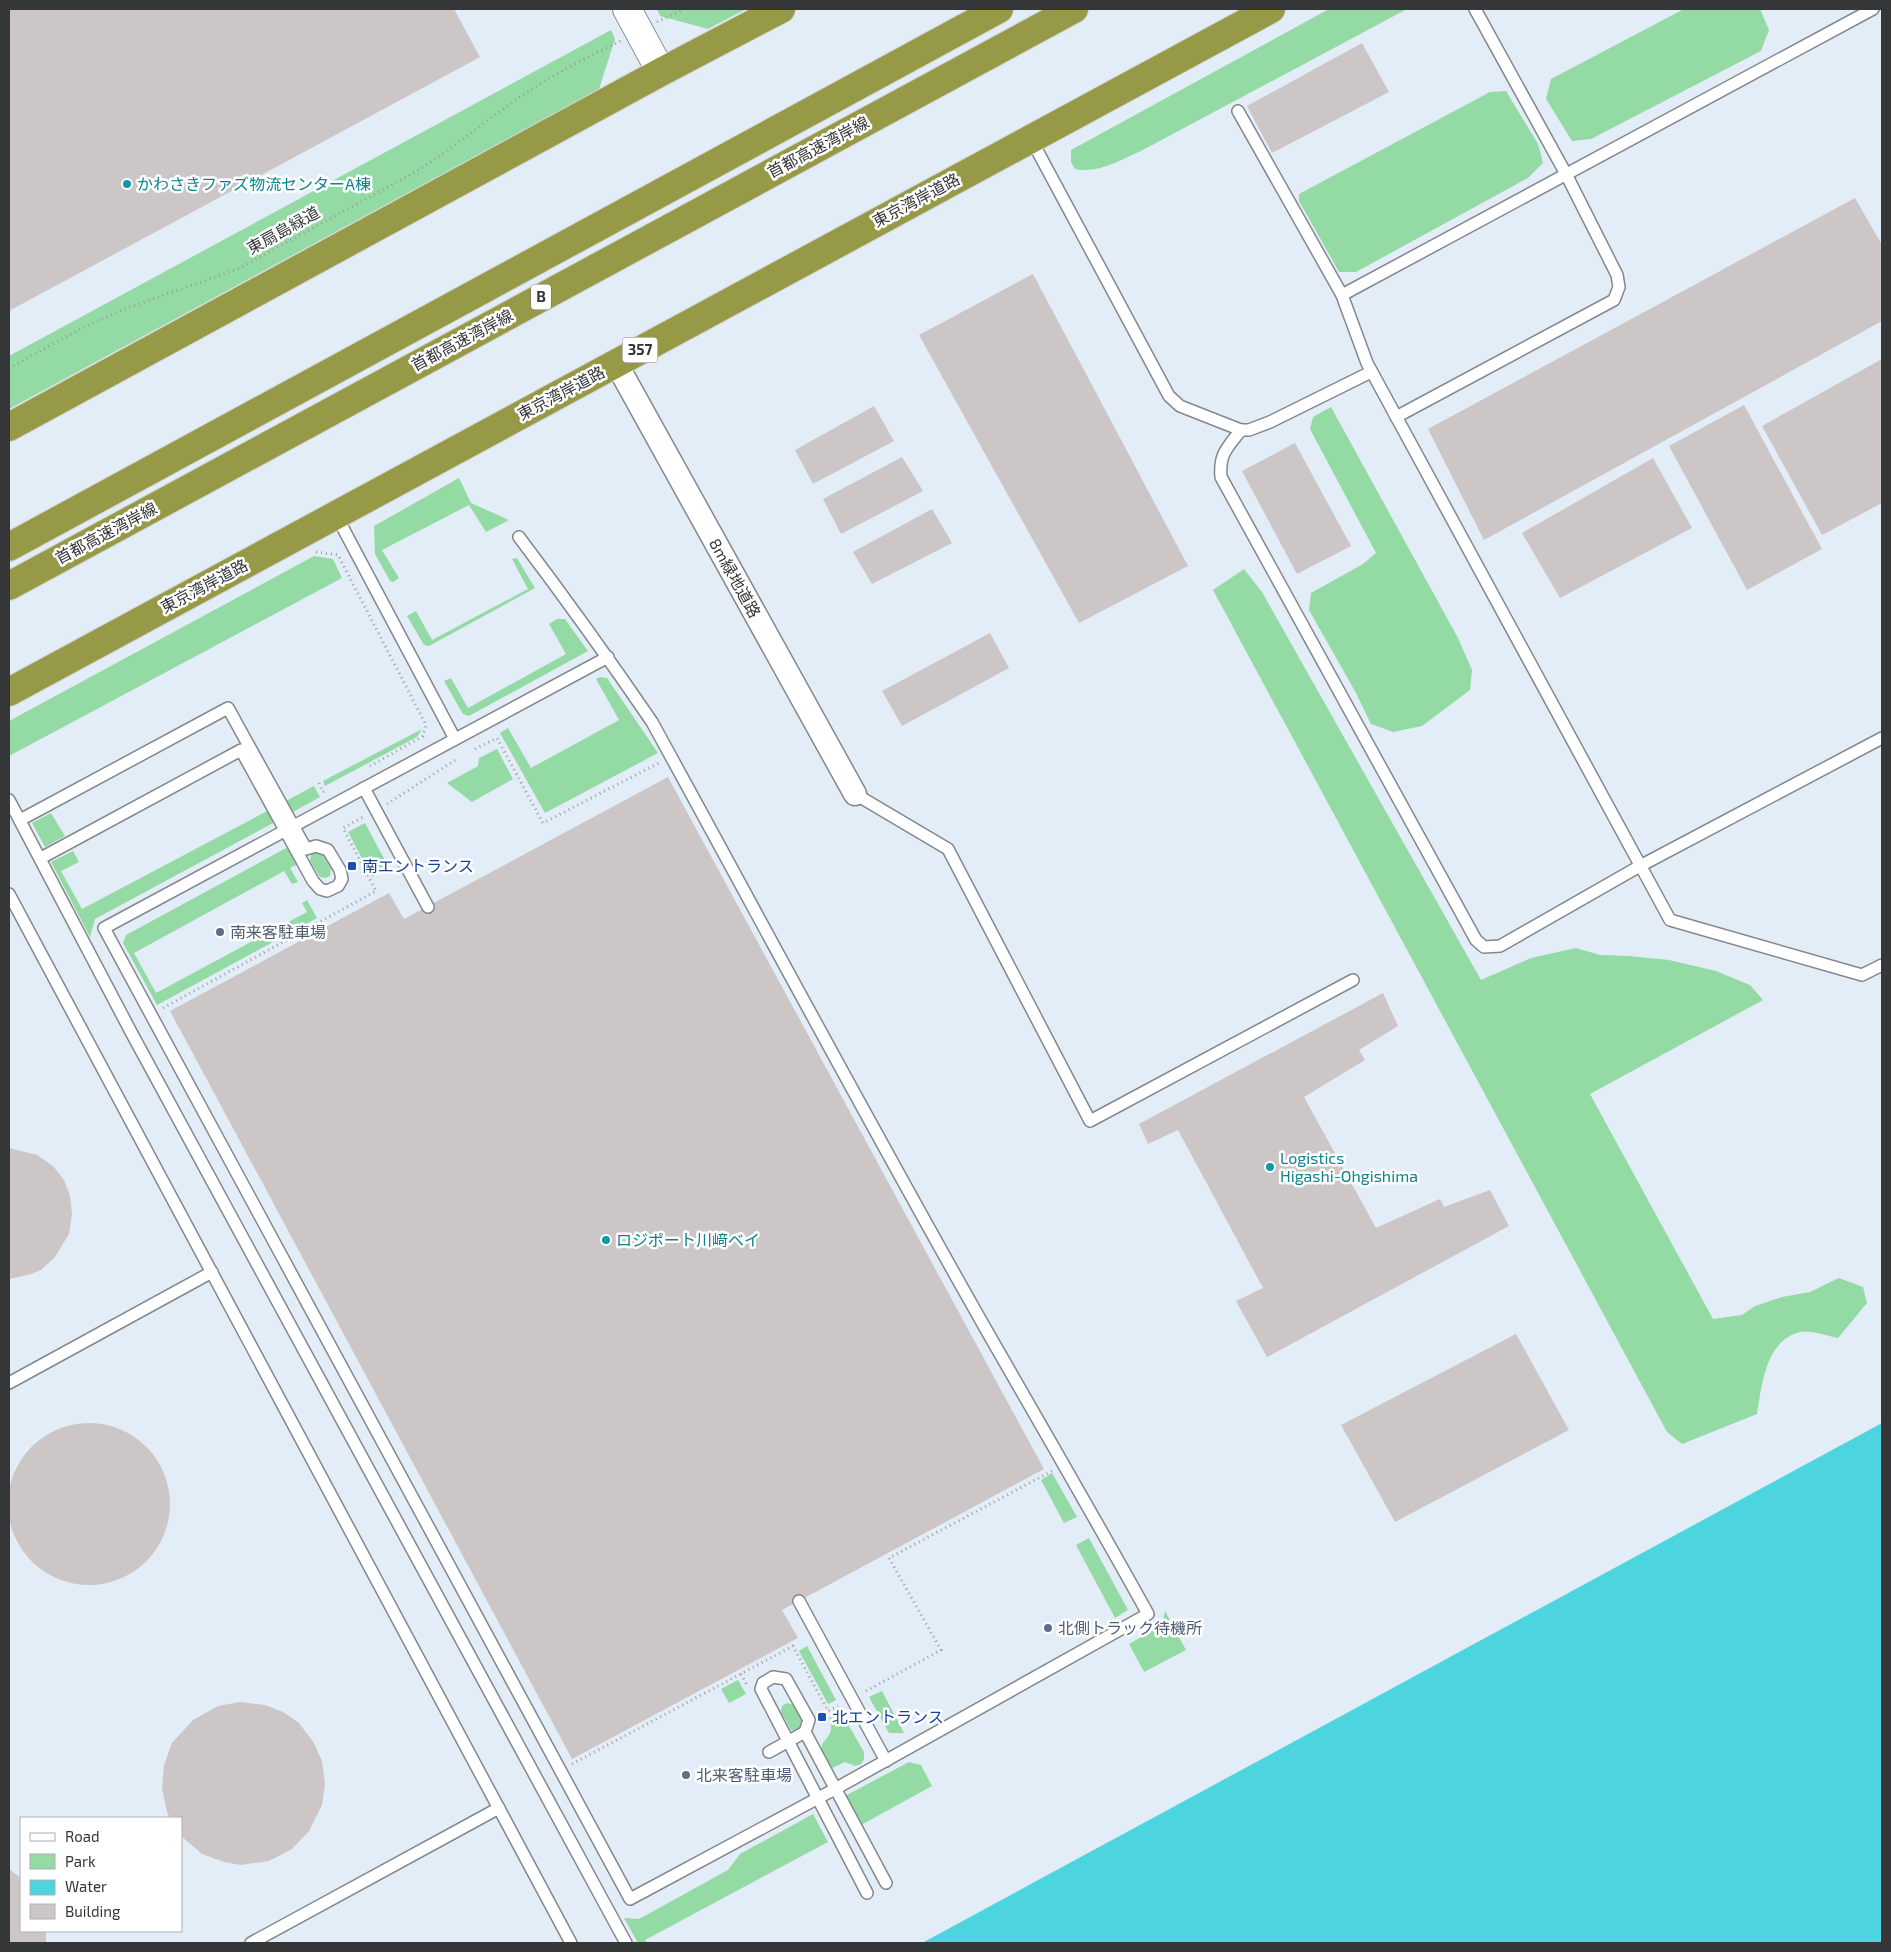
<svg xmlns="http://www.w3.org/2000/svg" width="1891" height="1952" font-family="'Exo 2','Noto Sans JP',sans-serif">
	<style>
		.built { fill: #e3edf7; fill-rule: evenodd }
		.green { fill: #93daa5 }
		.water { fill: #4cd4df }
		.building { fill: #ccc6c6 }
		.lines { fill: none; stroke-linecap: round; stroke-linejoin: round }
		.lane-casing { stroke: #84878b; stroke-width: 14 }
		.street-casing { stroke: #84878b; stroke-width: 25 }
		.secondary-casing { stroke: #84878b; stroke-width: 30 }
		.highway-casing { stroke: #d3d3d3; stroke-width: 30 }
		.path { stroke: #9b9ea1; stroke-width: 3; stroke-dasharray: 1 4; stroke-linecap: butt }
		.lane { stroke: #fff; stroke-width: 11 }
		.street { stroke: #fff; stroke-width: 22 }
		.secondary { stroke: #fff; stroke-width: 28 }
		.highway { stroke: #969a46; stroke-width: 28 }
		.culture-dot { fill: #0f9aa8; stroke: #fff; stroke-width: 2 }
		.transit-dot { fill: #1a4fb4; stroke: #fff; stroke-width: 2 }
		.service-dot { fill: #5c6f8a; stroke: #fff; stroke-width: 2 }
		.labels { text-anchor: middle; stroke-width: 5; stroke-linejoin: round; paint-order: stroke }
		.shield { fill: #fff; stroke: #727274; stroke-width: 1 }
		.shield-label { font-size: 15px; font-weight: bold; fill: #353638 }
		.street-label { font-size: 16px; fill: #353638; stroke: #fff }
		.culture-label { font-size: 16px; fill: #0d838f; stroke: #fff; text-anchor: start }
		.transit-label { font-size: 16px; fill: #164399; stroke: #fff; text-anchor: start }
		.service-label { font-size: 16px; fill: #4e5e75; stroke: #fff; text-anchor: start }
	</style>
	<rect width="100%" height="100%" fill="#f3f8fc"/>
	<path class="built" d="M 9,9 L 1882,9 L 1882,1423 L 922,1943 L 9,1943 ZM 21,1818 L 181,1818 L 181,1931 L 21,1931 Z"/>
	<g class="green">
		<polygon points="657,9 746,9 708,29 660,16"/>
		<path d="M 1329,9 L 1407,9 L 1141,151 C 1120,160 1098,174 1075,169 L 1071,162 L 1071,150 Z"/>
		<polygon points="1684,9 1760,9 1769,30 1761,51 1591,139 1572,141 1546,99 1551,79"/>
		<polygon points="611,30 615,39 599,89 9,409 9,356"/>
		<polygon points="1506,91 1538,144 1543,163 1528,178 1356,272 1339,272 1299,201 1299,194 1490,92"/>
		<polygon points="1331,407 1458,638 1472,670 1470,690 1422,726 1393,732 1371,724 1356,693 1309,610 1311,593 1363,564 1376,553 1310,429 1313,417"/>
		<polygon points="459,478 471,503 509,520 486,532 469,505 382,550 399,578 393,582 390,581 375,554 374,526"/>
		<polygon points="314,556 333,559 342,578 9,756 9,721"/>
		<polygon points="517,558 535,588 429,646 424,645 407,616 416,611 432,640 528,589 512,559"/>
		<path d="M 1244,569 L 1262,592 L 1481,980 L 1531,958 L 1576,948 L 1600,955 L 1629,956 L 1669,960 L 1716,971 L 1750,985 L 1763,1000 L 1590,1094 L 1713,1319 L 1742,1315 L 1755,1306 L 1782,1297 L 1810,1292 L 1839,1278 L 1863,1287 L 1867,1303 L 1838,1338 C 1827,1336 1811,1330 1800,1332 C 1765,1341 1762,1385 1757,1414 L 1682,1444 L 1667,1432 L 1213,590 Z"/>
		<polygon points="557,619 565,619 588,651 469,716 463,714 444,681 451,678 468,708 566,654 549,624"/>
		<polygon points="600,677 607,678 658,753 545,813 500,733 508,728 531,768 619,720 596,679"/>
		<polygon points="422,729 417,737 325,786 323,781"/>
		<polygon points="497,749 513,779 472,802 447,783 478,766 479,758"/>
		<polygon points="314,786 320,797 293,812 286,801"/>
		<polygon points="269,810 275,822 95,919 90,937 51,862 73,851 79,862 61,871 82,909"/>
		<polygon points="51,813 65,836 45,847 32,823"/>
		<polygon points="365,823 389,868 372,877 348,832"/>
		<polygon points="288,847 298,864 290,868 298,882 292,884 284,871 134,953 156,993 307,912 302,903 307,900 317,918 157,1005 123,943 126,935"/>
		<polygon points="315,851 321,852 331,869 330,876 325,878 320,877 310,861 311,855"/>
		<polygon points="1052,1473 1077,1517 1064,1523 1041,1480"/>
		<polygon points="1089,1538 1128,1610 1115,1618 1076,1545"/>
		<polygon points="1165,1611 1186,1650 1144,1672 1129,1644 1162,1625"/>
		<polygon points="807,1646 836,1700 828,1704 799,1651"/>
		<polygon points="738,1680 746,1694 729,1703 721,1689"/>
		<polygon points="882,1691 904,1733 889,1733 869,1697"/>
		<polygon points="787,1703 794,1705 803,1721 802,1728 797,1731 791,1730 781,1712 782,1706"/>
		<path d="M 841,1712 L 864,1752 L 864,1759 L 861,1764 L 855,1766 L 845,1762 L 832,1768 C 829,1763 823,1755 822,1749 C 820,1738 837,1738 829,1718 Z"/>
		<polygon points="909,1762 921,1765 932,1786 861,1825 845,1796"/>
		<polygon points="813,1814 828,1842 645,1940 647,1943 638,1943 624,1918 639,1919 728,1870 740,1854"/>
	</g>
	<polygon class="water" points="1882,1423 1882,1943 922,1943"/>
	<g class="building">
		<polygon points="9,9 454,9 480,57 9,311"/>
		<polygon points="1362,43 1389,92 1272,153 1247,106"/>
		<polygon points="1855,198 1882,245 1882,321 1484,540 1428,429"/>
		<polygon points="1033,274 1188,566 1079,623 919,335"/>
		<polygon points="1882,359 1882,503 1822,535 1762,426"/>
		<polygon points="1744,405 1822,549 1747,590 1669,446"/>
		<polygon points="874,406 894,441 813,484 795,450"/>
		<polygon points="1295,443 1351,546 1297,574 1242,471"/>
		<polygon points="902,457 923,491 841,534 823,499"/>
		<polygon points="1653,458 1692,528 1560,598 1522,533"/>
		<polygon points="932,509 952,543 872,584 853,552"/>
		<polygon points="990,633 1009,668 902,726 882,691"/>
		<polygon points="668,777 1044,1469 782,1610 798,1638 572,1759 170,1011 389,893 404,919"/>
		<polygon points="1383,993 1398,1026 1359,1050 1365,1060 1304,1097 1376,1228 1440,1199 1444,1207 1490,1190 1509,1226 1267,1357 1236,1301 1263,1288 1178,1130 1148,1144 1139,1124"/>
		<polygon points="9,1148 37,1155 53,1166 64,1180 70,1196 72,1214 69,1234 55,1257 41,1270 31,1274 10,1279 9,1279"/>
		<polygon points="1516,1334 1569,1430 1395,1522 1341,1425"/>
		<circle cx="89" cy="1504" r="81"/>
		<polygon points="240,1702 265,1705 283,1712 299,1723 314,1743 322,1761 325,1784 322,1805 309,1831 292,1849 269,1861 241,1865 224,1862 202,1854 181,1836 181,1818 170,1818 167,1812 162,1788 164,1765 172,1743 193,1720 218,1706"/>
		<polygon points="9,1869 21,1878 21,1931 46,1931 46,1943 9,1943"/>
	</g>
	<g class="lines">
		<g class="lane-casing">
			<g id="lane">
				<polyline points="1238,111 1342,295 1367,363 1670,920 1862,975 1882,965"/>
				<polyline points="1031,139 1169,396 1180,406 1241,430 1249,430 1270,422 1371,372"/>
				<polyline points="1342,295 1873,9"/>
				<polyline points="1396,417 1614,300 1619,287 1617,275 1566,174 1475,9"/>
				<path d="M 1241,430 C 1227,448 1219,454 1221,477 L 1476,940 L 1484,947 L 1500,946 L 1640,866 L 1882,738"/>
				<polyline points="336,515 455,739"/>
				<path d="M 519,537 C 565,598 609,659 652,722 C 764,926 873,1131 988,1333 C 1042,1427 1096,1520 1148,1614 L 835,1789 L 630,1899 L 104,928 L 608,657"/>
				<polyline points="364,788 428,907"/>
				<polyline points="855,794 948,849 1090,1121 1353,980"/>
				<polyline points="9,800 131,1032 626,1943"/>
				<polyline points="20,820 228,708 306,849 316,846 328,850 340,870 342,879 338,886 327,891 320,889 313,881 241,750 41,858"/>
				<polyline points="9,894 571,1943"/>
				<polyline points="9,1383 212,1272"/>
				<polyline points="799,1601 886,1761"/>
				<polyline points="769,1752 805,1732"/>
				<polyline points="867,1893 761,1689 763,1683 773,1677 786,1679 809,1720 805,1732 886,1883"/>
				<polyline points="251,1943 499,1808"/>
			</g>
		</g>
		<g class="street-casing">
			<polyline id="street" points="616,363 855,794"/>
		</g>
		<g class="secondary-casing">
			<polyline id="secondary" points="627,9 661,72"/>
		</g>
		<g class="highway-casing">
			<g id="highway">
				<polyline points="9,427 661,72 781,9"/>
				<polyline points="9,547 999,9"/>
				<polyline points="9,586 1074,9"/>
				<polyline points="9,692 1271,9"/>
			</g>
		</g>
		<g class="path">
			<polyline points="657,22 684,9"/>
			<path d="M 9,368 L 86,326 L 125,309 L 240,268 L 410,175 C 450,151 485,121 523,95 C 554,74 587,57 621,41"/>
			<polyline points="316,552 338,555 426,725 423,736 370,766"/>
			<polyline points="475,749 497,738 543,823 659,763"/>
			<polyline points="319,783 323,792 325,791"/>
			<polyline points="387,804 457,759"/>
			<polyline points="163,1008 376,891 343,828 363,817"/>
			<polyline points="741,1674 747,1685"/>
			<polyline points="866,1691 941,1650 889,1558 1052,1471"/>
			<polyline points="572,1764 793,1646 828,1711 838,1706"/>
		</g>
		<use href="#lane" class="lane"/>
		<use href="#street" class="street"/>
		<use href="#secondary" class="secondary"/>
		<use href="#highway" class="highway"/>
	</g>
	<g class="culture-dot">
		<circle cx="127" cy="184" r="5"/>
		<circle cx="1270" cy="1167" r="5"/>
		<circle cx="606" cy="1240" r="5"/>
	</g>
	<g class="transit-dot">
		<rect x="347" y="861" width="10" height="10" rx="2.5"/>
		<rect x="817" y="1712" width="10" height="10" rx="2.5"/>
	</g>
	<g class="service-dot">
		<circle cx="220" cy="932" r="5"/>
		<circle cx="1048" cy="1628" r="5"/>
		<circle cx="686" cy="1775" r="5"/>
	</g>
	<g class="labels">
		<g class="shield">
			<rect x="531" y="284.5" width="20" height="25" rx="4"/>
			<rect x="622.5" y="337.5" width="35" height="25" rx="4"/>
		</g>
		<g class="shield-label">
			<text x="541" y="302">B</text>
			<text x="640" y="355">357</text>
		</g>
		<g class="street-label">
			<text transform="translate(818 147) rotate(-28)" y="6">首都高速湾岸線</text>
			<text transform="translate(916 200) rotate(-28)" y="6">東京湾岸道路</text>
			<text transform="translate(283 230) rotate(-29)" y="6">東扇島緑道</text>
			<text transform="translate(462 340) rotate(-28)" y="6">首都高速湾岸線</text>
			<text transform="translate(561 393) rotate(-28)" y="6">東京湾岸道路</text>
			<text transform="translate(106 533) rotate(-28)" y="6">首都高速湾岸線</text>
			<text transform="translate(735 578) rotate(61)" y="6">8m緑地道路</text>
			<text transform="translate(204 586) rotate(-28)" y="6">東京湾岸道路</text>
		</g>
		<g class="culture-label">
			<text x="137" y="190">かわさきファズ物流センターA棟</text>
			<text x="1280" y="1164">Logistics<tspan x="1280" dy="18">Higashi-Ohgishima</tspan></text>
			<text x="616" y="1246">ロジポート川﨑ベイ</text>
		</g>
		<g class="transit-label">
			<text x="362" y="872">南エントランス</text>
			<text x="832" y="1723">北エントランス</text>
		</g>
		<g class="service-label">
			<text x="230" y="938">南来客駐車場</text>
			<text x="1058" y="1634">北側トラック待機所</text>
			<text x="696" y="1781">北来客駐車場</text>
		</g>
	</g>
	<rect width="1891" height="1952" fill="none" stroke="#353638" stroke-width="20"/>
	<rect x="20" y="1817" width="162" height="115" fill="#ffffff" stroke="#aeafaf"/>
	<rect x="30" y="1833" width="25" height="8" fill="#ffffff" stroke="#aeafaf"/>
	<text x="65" y="1842" font-size="15" fill="#353638">Road</text>
	<rect x="30" y="1854" width="25" height="15" fill="#93daa5" stroke="#aeafaf"/>
	<text x="65" y="1867" font-size="15" fill="#353638">Park</text>
	<rect x="30" y="1880" width="25" height="15" fill="#4cd4df" stroke="#aeafaf"/>
	<text x="65" y="1892" font-size="15" fill="#353638">Water</text>
	<rect x="30" y="1904" width="25" height="15" fill="#ccc6c6" stroke="#aeafaf"/>
	<text x="65" y="1917" font-size="15" fill="#353638">Building</text>
</svg>
